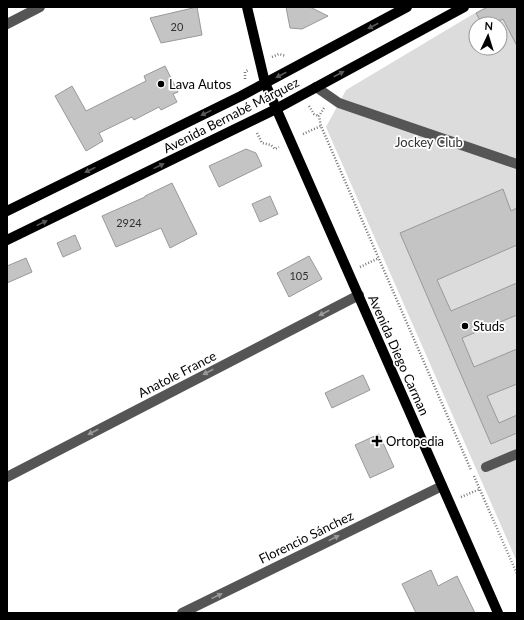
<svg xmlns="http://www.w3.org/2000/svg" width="524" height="620" font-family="Lato,sans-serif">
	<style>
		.green { fill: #dcdcdc; fill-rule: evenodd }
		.building { fill: #c4c4c4; stroke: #999 }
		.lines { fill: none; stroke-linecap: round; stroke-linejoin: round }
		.path { stroke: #777; stroke-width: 2.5; stroke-dasharray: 1 2; stroke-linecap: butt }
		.minor { stroke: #555; stroke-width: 10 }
		.major { stroke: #000; stroke-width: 10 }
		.oneway { fill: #595959 }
		.oneway2 { fill: #999 }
		.poi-dot { fill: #000; stroke: #fff; stroke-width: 1.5 }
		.labels { text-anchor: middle; stroke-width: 3.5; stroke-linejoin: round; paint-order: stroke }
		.number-label { font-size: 11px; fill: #313131 }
		.poi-label { font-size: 13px; fill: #000; stroke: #fff; text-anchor: start }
		.street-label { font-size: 13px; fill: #000; stroke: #fff }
		.park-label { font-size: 13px; fill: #333; stroke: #fff }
	</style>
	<rect width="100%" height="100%" fill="#fff"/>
	<path class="green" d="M 485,7 L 517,7 L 517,562 L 326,127 L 346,90 ZM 476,24 L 500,24 L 500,48 L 476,48 Z"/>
	<g class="building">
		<polygon points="197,7 202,35 161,43 150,18"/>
		<polygon points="286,7 310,7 328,16 302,29 290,28"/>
		<polygon points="488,7 517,7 517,46 503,19 493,24 482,24 476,13"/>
		<polygon points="165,66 178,92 173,94 177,102 161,110 159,107 134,120 132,117 99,133 103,141 86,151 55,96 72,86 86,111 146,81 144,76"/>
		<polygon points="246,149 256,153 262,166 219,187 209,166"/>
		<polygon points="172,183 197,234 170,248 161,228 116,247 102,216 145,197 145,196"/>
		<polygon points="503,189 511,211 517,208 517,245 437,280 451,311 517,283 517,315 462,338 474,367 517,349 517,384 487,396 499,423 517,415 517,433 491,444 400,233"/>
		<polygon points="270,196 278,214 260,222 252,204"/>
		<polygon points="75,235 81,249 63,257 57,243"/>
		<polygon points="309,256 322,279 289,297 277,273"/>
		<polygon points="26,258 32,272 7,283 7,266"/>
		<polygon points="363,375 370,390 332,408 325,393"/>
		<polygon points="379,434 394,467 370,478 355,445"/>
		<polygon points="431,570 438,586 457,576 475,613 416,613 402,584"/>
	</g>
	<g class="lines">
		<g class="path">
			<polyline points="272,57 279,54 286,56"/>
			<polyline points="245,79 245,72 248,70"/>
			<polyline points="309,106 314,114 319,116"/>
			<polyline points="324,108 319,116 321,126 471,470"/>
			<polyline points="257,133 262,143 271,145 275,149 279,147"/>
			<polyline points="303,134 321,126"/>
			<polyline points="360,267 379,258"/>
			<polyline points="474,476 517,574"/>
			<polyline points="461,497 480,489"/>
		</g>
		<g class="minor">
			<polyline points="7,24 40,7"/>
			<polyline points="316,87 339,103 517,164"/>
			<polyline points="486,467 517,454"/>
			<polyline points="7,477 359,295"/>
			<polyline points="182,613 442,486"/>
		</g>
		<g class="major">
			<polyline points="247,7 265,83 498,613"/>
			<polyline points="7,211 241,96 407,7"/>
			<polyline points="7,240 276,109 464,7"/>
		</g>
	</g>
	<defs><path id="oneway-solid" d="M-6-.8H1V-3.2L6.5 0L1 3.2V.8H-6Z"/></defs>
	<g class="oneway">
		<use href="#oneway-solid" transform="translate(373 26) rotate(152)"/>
		<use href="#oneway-solid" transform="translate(339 74) rotate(-28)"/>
		<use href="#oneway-solid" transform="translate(281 75) rotate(153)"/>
		<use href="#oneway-solid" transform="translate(206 113) rotate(154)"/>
		<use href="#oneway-solid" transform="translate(159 166) rotate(-26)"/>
		<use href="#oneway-solid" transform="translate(90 170) rotate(154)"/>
		<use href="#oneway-solid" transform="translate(42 223) rotate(-26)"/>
	</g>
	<g class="oneway2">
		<use href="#oneway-solid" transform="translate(324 313) rotate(153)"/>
		<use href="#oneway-solid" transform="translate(208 372) rotate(153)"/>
		<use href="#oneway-solid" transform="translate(93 432) rotate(153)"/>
		<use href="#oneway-solid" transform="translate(334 538) rotate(-26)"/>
		<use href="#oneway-solid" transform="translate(217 596) rotate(-26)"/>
	</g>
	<g class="poi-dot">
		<circle cx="161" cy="84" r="4"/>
		<circle cx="465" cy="326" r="4"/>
		<path d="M375 435h4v4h4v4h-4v4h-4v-4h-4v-4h4z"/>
	</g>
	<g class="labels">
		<g class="number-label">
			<text x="177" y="31">20</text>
			<text x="129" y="227">2924</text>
			<text x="299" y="280">105</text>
		</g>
		<g class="poi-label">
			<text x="169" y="89">Lava Autos</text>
			<text x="473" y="331">Studs</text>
			<text x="386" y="446">Ortopedia</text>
		</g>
		<g class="street-label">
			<text transform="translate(231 115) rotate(-27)" y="5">Avenida Bernabé Márquez</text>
			<text transform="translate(399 355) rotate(66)" y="5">Avenida Diego Carman</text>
			<text transform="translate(177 374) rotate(-27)" y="5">Anatole France</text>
			<text transform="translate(306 537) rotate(-26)" y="5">Florencio Sánchez</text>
		</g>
		<g class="park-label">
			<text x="429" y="147">Jockey Club</text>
		</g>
	</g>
	<rect width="524" height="620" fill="none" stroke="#000000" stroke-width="16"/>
	<g transform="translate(488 36) rotate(4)"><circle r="19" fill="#ffffff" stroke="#999999"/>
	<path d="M0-3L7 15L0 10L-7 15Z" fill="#000000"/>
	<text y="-6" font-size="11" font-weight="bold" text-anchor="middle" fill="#000000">N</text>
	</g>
</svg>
